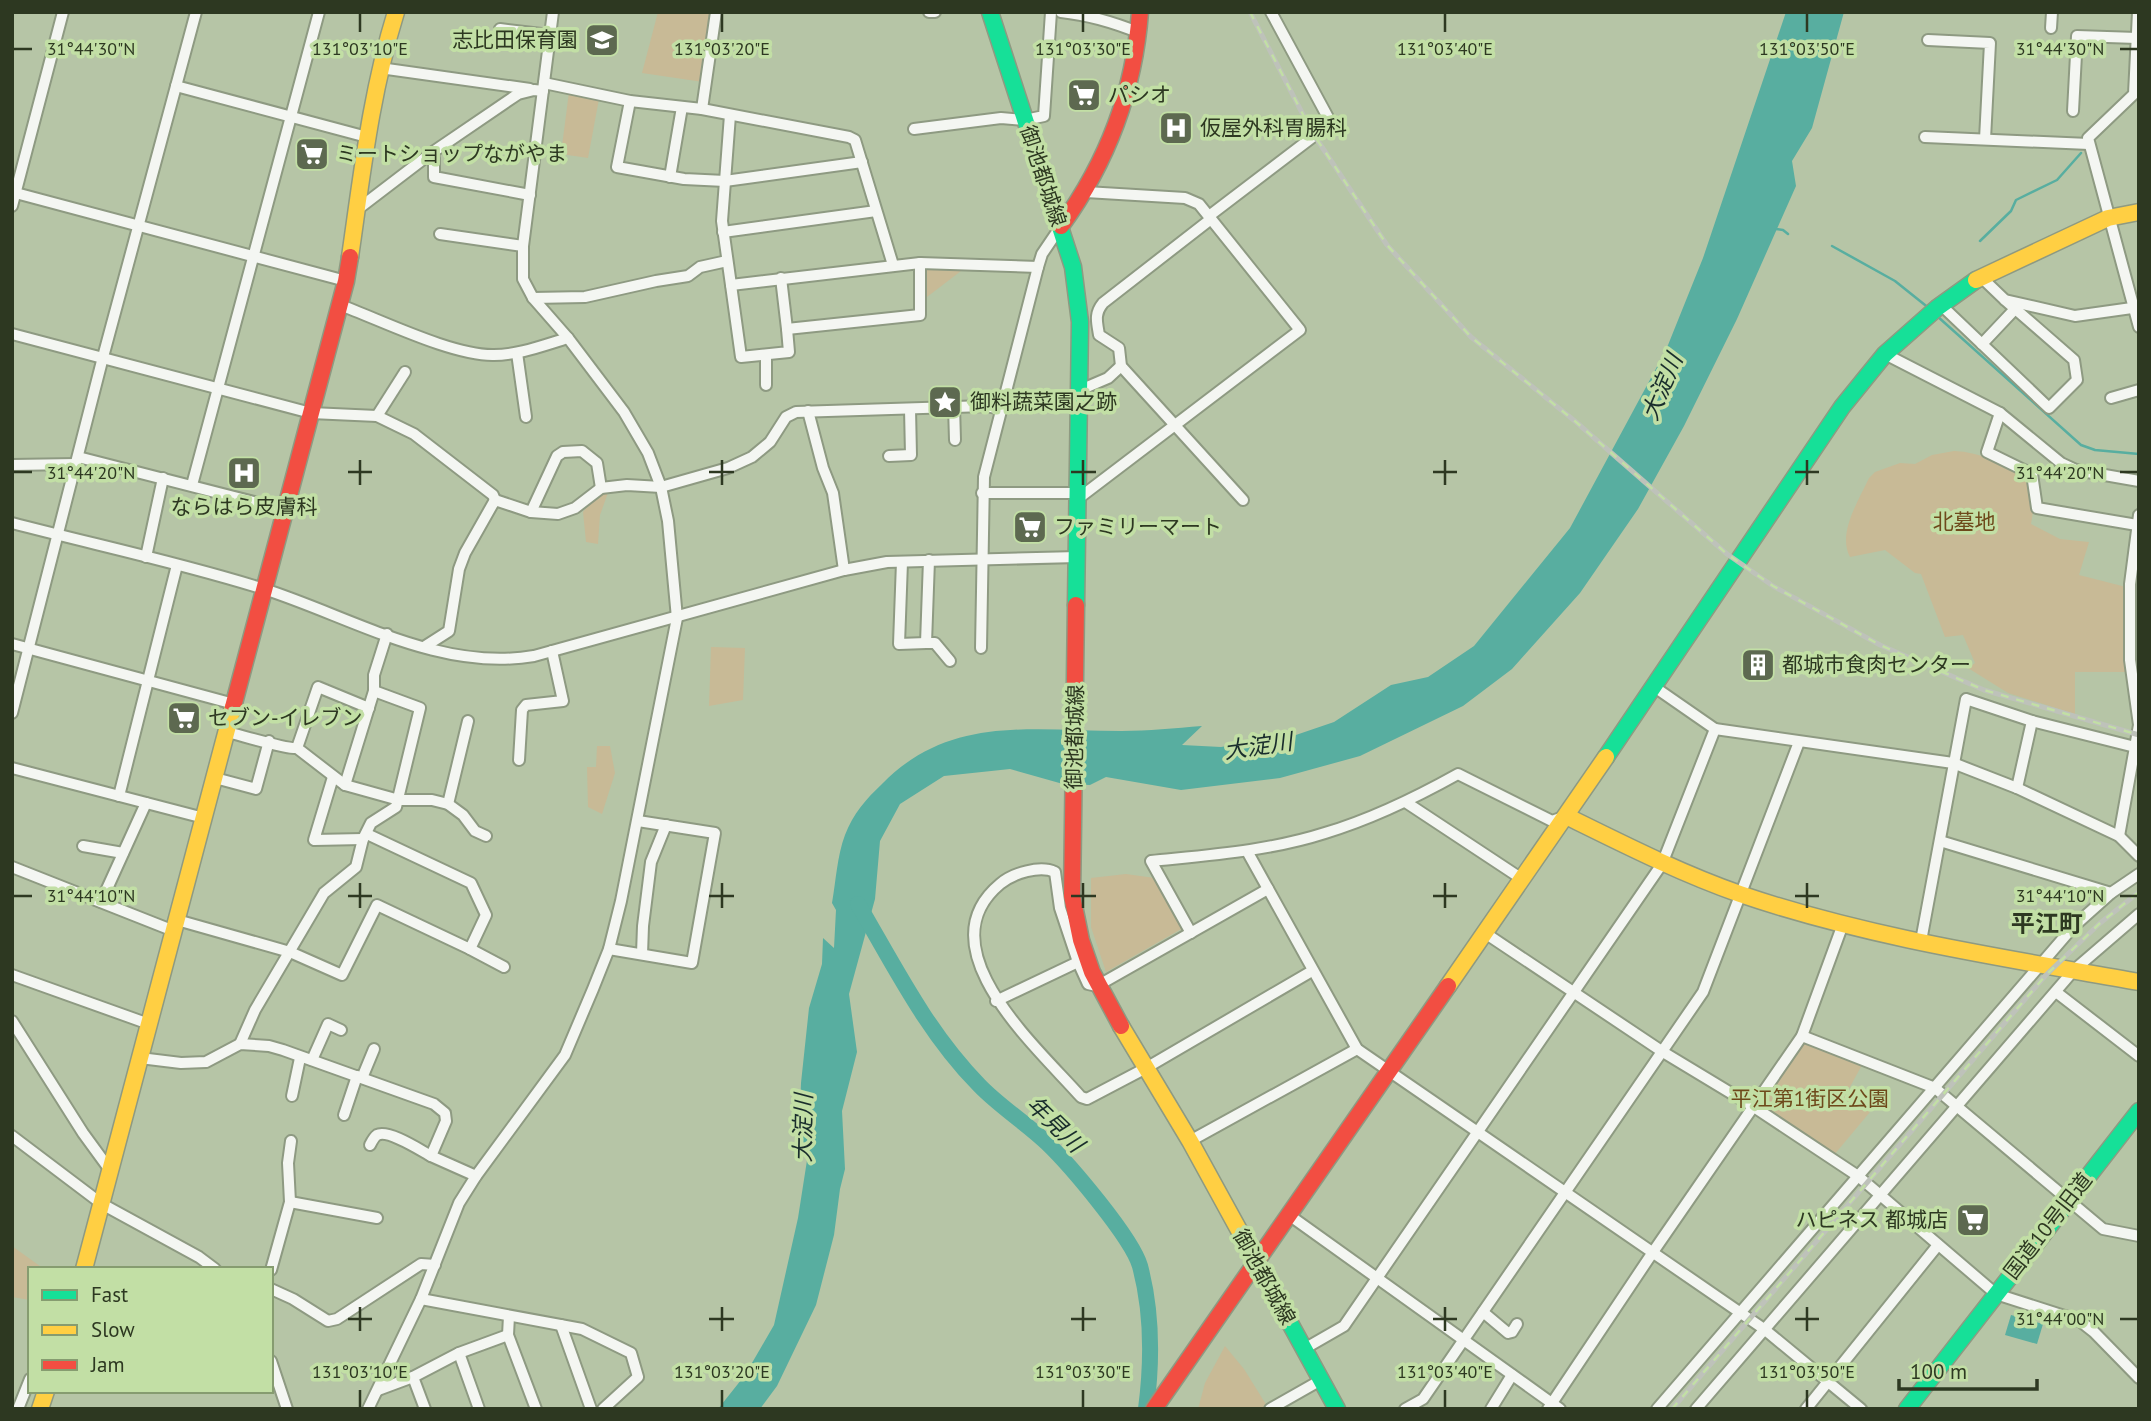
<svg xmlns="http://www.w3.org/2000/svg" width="2151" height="1421" font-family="'PT Sans','Noto Sans JP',sans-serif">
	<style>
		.green { fill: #c8ba96 }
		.water { fill: #58aea0 }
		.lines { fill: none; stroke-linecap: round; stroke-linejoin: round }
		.stream { stroke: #58aea0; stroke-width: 2.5 }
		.river { stroke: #58aea0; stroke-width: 16 }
		.street-casing { stroke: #8e9a82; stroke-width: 14 }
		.fast-casing { stroke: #8e9a82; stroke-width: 19 }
		.slow-casing { stroke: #8e9a82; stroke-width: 19 }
		.jam-casing { stroke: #8e9a82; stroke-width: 19 }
		.street { stroke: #f4f6f2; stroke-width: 10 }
		.fast { stroke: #16e098; stroke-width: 16 }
		.slow { stroke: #ffcf43; stroke-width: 16 }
		.jam { stroke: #f24e42; stroke-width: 16 }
		.rail-casing { stroke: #bec2ba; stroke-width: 5 }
		.rail { stroke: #c2dfa5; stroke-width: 2.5; stroke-dasharray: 8; stroke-linecap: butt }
		.ticks { fill: none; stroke: #2d3821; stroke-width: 2.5 }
		.labels { text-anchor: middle; stroke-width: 7; stroke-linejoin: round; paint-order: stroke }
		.poi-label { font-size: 21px; fill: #2d3821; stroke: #c2dfa5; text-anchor: start }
		.street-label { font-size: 21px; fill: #2d3821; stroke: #c2dfa5 }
		.park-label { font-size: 21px; fill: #6e491b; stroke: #c2dfa5 }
		.water-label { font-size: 23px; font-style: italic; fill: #192d2c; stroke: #c2dfa5 }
		.quarter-label { font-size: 24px; font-weight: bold; fill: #2d3821; stroke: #c2dfa5 }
		.ticks-label { font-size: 18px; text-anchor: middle; fill: #2d3821; stroke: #c2dfa5; stroke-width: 7; stroke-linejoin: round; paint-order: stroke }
	</style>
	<rect width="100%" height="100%" fill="#b6c5a6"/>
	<g class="green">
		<polygon points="658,12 714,12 703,82 642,73"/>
		<polygon points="569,92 599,99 588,158 561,154"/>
		<polygon points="925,269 961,271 923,300 923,271"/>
		<path d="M 1954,451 C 1980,452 2006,464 2028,478 L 2034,506 L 2031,524 L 2060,539 L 2089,542 L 2079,575 L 2126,587 L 2128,672 L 2075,672 L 2075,714 L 2008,693 L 1968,668 L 1975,663 L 1963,635 L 1945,637 L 1921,574 L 1915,573 L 1885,550 L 1850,557 C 1837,533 1859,500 1869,478 L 1875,472 L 1900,463 L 1915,464 L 1932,455 Z"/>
		<polygon points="609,490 600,515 598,544 586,542 583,512 596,495"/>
		<polygon points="711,647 745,648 743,700 709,706"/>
		<polygon points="597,746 610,746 615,773 602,814 588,807 587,767 596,767"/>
		<polygon points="1126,874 1155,878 1183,928 1106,972 1091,927 1091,878"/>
		<polygon points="1804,1043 1862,1065 1845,1096 1870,1112 1834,1155 1763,1111 1762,1104"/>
		<polygon points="12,1246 44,1269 30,1269 30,1300 12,1297"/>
		<polygon points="1225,1346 1244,1369 1267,1406 1262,1409 1198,1409 1205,1383"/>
	</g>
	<g class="water">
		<path d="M 1786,12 L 1844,12 L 1812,128 L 1792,161 L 1796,186 L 1737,319 L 1684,426 L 1638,509 L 1580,593 L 1512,669 L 1463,706 L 1360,756 L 1280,778 L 1181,790 L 1106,777 L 1090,785 L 1063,784 L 1010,769 L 944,776 L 900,804 L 880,841 L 875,899 L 849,994 L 857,1052 L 842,1111 L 845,1169 L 840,1189 L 834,1235 L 816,1305 L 777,1386 L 760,1409 L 718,1409 L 745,1375 L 774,1325 L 798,1218 L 808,1154 L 799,1132 L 801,1083 L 809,1008 L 822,964 L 823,938 L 834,948 L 836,910 L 832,903 C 836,881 837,856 845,835 C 853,814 866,799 882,784 C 950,714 1035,731 1122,731 C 1148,731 1175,728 1202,726 L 1182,745 L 1221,747 L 1290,737 L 1334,722 L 1391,685 L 1428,677 L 1474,646 L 1570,528 L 1666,350 L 1703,258 Z"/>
		<polygon points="2011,1315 2043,1324 2037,1344 2005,1335"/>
	</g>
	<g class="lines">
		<g class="stream">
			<polyline points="1776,229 1783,230 1788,234"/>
			<polyline points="1980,241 2011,211 2016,200 2057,180 2081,153"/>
			<polyline points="1832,246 1895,281 1930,309"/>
			<polyline points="1937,316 2081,445 2095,450 2139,454"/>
		</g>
		<path class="river" d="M 858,904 C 895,967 927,1032 979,1085 C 999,1106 1026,1123 1047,1143 C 1070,1165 1132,1238 1140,1266 C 1152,1311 1152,1363 1146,1409"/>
		<g class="street-casing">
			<g id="street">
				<polyline points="929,12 935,12"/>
				<path d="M 1061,12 C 1090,15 1113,22 1140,33"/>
				<polyline points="2138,12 2134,94 2088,138 2139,327"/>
				<polyline points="2051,28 2052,12"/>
				<polyline points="500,29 550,35"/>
				<polyline points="1928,40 1990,43 1985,139"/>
				<polyline points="380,68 530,89"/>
				<polyline points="544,83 630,101 702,109 849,137 855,140 893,265"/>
				<polyline points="176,86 367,137"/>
				<polyline points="630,101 617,167 684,179 725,181 862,162"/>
				<polyline points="702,109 716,12"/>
				<polyline points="2073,111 2077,36 2137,38"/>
				<polyline points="730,115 722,221 731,285 920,263 1038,267"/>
				<polyline points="914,129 1001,118 1025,120 1044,116 1051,12"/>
				<polyline points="1925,137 2089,144"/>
				<polyline points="430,154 434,158 434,177 530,195"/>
				<polyline points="670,177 682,107"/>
				<polyline points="12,192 346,281"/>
				<polyline points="12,206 63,12"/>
				<polyline points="358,209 430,154 518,94 534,90 543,91"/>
				<polyline points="1209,216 1331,123 1271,12"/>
				<path d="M 1211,219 L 1103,303 C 1094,314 1097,322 1099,335 L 1119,348 L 1121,366 L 1243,500"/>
				<polyline points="723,232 876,211"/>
				<polyline points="440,234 523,246"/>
				<polyline points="1981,277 2005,300 2075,316 2139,307"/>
				<polyline points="781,278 787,329 920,315 920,263"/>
				<polyline points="731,285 741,357 789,352 787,329"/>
				<polyline points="533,298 585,297 656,281 688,276 700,267 727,261"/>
				<path d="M 340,305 C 381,320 453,356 494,355 C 519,355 544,345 568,338"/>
				<polyline points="1941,305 2049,408 2077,380 2074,360 2005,300"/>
				<polyline points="12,334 311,413 377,416 414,434 493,495 495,500"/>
				<polyline points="1982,344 2015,309"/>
				<polyline points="517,353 526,417"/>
				<polyline points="1885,354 2000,413 2061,463 2076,470 2139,481"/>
				<polyline points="766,355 766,385"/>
				<polyline points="1080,390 1108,378 1121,366"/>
				<polyline points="2111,398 2139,390"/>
				<polyline points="954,406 955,440"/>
				<polyline points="808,411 823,468 833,493 844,570"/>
				<polyline points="2000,413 1987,452 2032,474 2037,508 2137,525"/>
				<polyline points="377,416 405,372"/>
				<polyline points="889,456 911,455 910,409"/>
				<polyline points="78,457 285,510"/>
				<polyline points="12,465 76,464"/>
				<polyline points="192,485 319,12"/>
				<polyline points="982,493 1079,493"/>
				<polyline points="1079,498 1300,330 1199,204 1185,198 1086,192"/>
				<polyline points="531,512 557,456 563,452 582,451 597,463 601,488"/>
				<path d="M 12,523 C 96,545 182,563 264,589 C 351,617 440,672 534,656 L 844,570 L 887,562 L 1078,557"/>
				<polyline points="146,557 163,478"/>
				<polyline points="929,560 926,643 935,643 950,661"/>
				<polyline points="902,562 899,644 926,643"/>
				<polyline points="12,644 234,704"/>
				<polyline points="424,647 449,631 459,569 465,553 495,500 531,512 558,514 575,508 601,488 627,485 661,487 728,468 752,457 770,442 786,417 796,412 986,406 1001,409"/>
				<polyline points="981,648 984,477 1038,267 1042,254 1061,226"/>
				<polyline points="1653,686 1715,729 1953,763 2017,788 2119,836 2139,856"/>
				<polyline points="12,713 103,357 196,12"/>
				<path d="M 227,732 C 240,735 289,750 297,748 L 345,785 L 399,800 L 432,800 L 448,804 L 463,815 L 475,831 L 486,836"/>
				<polyline points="297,748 318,687 369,708"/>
				<polyline points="519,760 522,710 526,705 563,701 552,651"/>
				<polyline points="12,768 204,818"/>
				<polyline points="333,777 314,840 363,839"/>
				<polyline points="215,778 256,789 269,741"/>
				<polyline points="345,785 374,691 374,675 387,634"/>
				<polyline points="2017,788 2032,721"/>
				<polyline points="119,796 177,565"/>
				<polyline points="1407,803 1522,879"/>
				<polyline points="448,804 468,721"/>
				<polyline points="2119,836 2139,725 2130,660 2130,584 2139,515"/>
				<polyline points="1940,841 2111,893"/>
				<polyline points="83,846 123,853"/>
				<polyline points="1247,851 1357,1049 1764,1329 1861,1409"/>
				<polyline points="12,867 174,931"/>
				<polyline points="101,902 146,803"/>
				<polyline points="177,920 290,952 342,975 377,905 470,949 486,915 471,883 367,834"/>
				<path d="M 1191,933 L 1151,861 C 1209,855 1269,851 1325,833 C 1372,819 1415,798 1458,774 L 1552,821 L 1566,816"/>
				<polyline points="1485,933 1663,1052 1754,1107 1858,1176 1996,1294 2080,1321 2094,1332 2139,1378"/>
				<polyline points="1921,941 1966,699 2032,721 2139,748"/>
				<polyline points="470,949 504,967"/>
				<polyline points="609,949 692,963 715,833 638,821"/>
				<polyline points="642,954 643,926 651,862 666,825"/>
				<polyline points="1078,962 1088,984 1097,986 1268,889"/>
				<polyline points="12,975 149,1024"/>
				<polyline points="2056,992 2139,1056"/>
				<path d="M 996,1001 L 1078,962 L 1060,908 L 1055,872 C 1040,865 1013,873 1000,884 C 923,948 1038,1048 1081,1097 L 1087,1099 L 1146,1068 L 1312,971"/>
				<polyline points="12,1021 83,1133 110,1170"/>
				<polyline points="1802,1036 1935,1088 2103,1229 2139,1236"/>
				<polyline points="240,1044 255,1010 324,893 356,867 363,839 371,823 396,807 420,708 374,691"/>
				<polyline points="140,1058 181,1063 206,1062 240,1044 269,1046 283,1050 434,1104 445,1113 446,1121 431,1156 476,1176"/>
				<polyline points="312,1060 328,1024 341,1030"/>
				<polyline points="362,1078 374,1049"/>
				<polyline points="292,1096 300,1058"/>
				<polyline points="344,1115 357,1076"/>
				<polyline points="12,1136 102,1204 199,1257 215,1269"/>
				<polyline points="1190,1141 1357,1049"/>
				<path d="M 370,1145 C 372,1141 374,1137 377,1135 C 388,1129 420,1150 431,1156"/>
				<polyline points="290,1202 377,1218"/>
				<polyline points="1289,1215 1560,1409"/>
				<polyline points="271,1270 290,1202 288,1163 291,1141"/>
				<polyline points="271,1289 293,1299 328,1321 337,1319 421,1264 435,1265"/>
				<polyline points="421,1299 582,1329 631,1353 638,1377 603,1409"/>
				<polyline points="1483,1312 1508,1333 1512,1332 1517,1324"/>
				<polyline points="509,1316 508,1335 536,1409"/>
				<polyline points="561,1325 591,1409"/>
				<polyline points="1304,1349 1344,1326 1662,864 1715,729"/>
				<polyline points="459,1353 479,1409"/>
				<polyline points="271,1361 287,1409"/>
				<polyline points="413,1377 425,1409"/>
				<polyline points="378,1390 413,1377 459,1353 508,1335"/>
				<polyline points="18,1409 30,1379"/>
				<polyline points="368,1409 421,1299 459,1203 476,1176 565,1055 593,989 609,949 621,901 677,618 668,521 661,487 648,453 624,412 568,338 533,298 523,279 523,246 553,12"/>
				<polyline points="1270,1409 1321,1380"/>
				<polyline points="1405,1409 1423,1399 1703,992 1799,742"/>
				<polyline points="1491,1409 1512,1375"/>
				<polyline points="1548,1409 1653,1252 1802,1036 1843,924"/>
				<polyline points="1657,1409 2073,927 2111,893 2139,874"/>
				<polyline points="1696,1409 2074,970 2139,914"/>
				<polyline points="1806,1409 1938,1245"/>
			</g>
		</g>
		<g class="fast-casing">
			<g id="fast">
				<polyline points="990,12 1073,267 1080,322 1076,605"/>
				<polyline points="1606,757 1842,407 1885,354 1937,308 1976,280"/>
				<polyline points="1274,1294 1337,1409"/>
				<polyline points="1907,1409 2139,1111"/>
			</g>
		</g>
		<g class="slow-casing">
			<g id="slow">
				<path d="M 350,257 C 362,174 371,92 396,12"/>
				<polyline points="1976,280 2108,218 2139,212"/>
				<path d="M 1566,816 C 1623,844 1680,873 1740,894 C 1869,938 2005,958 2139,982"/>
				<polyline points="1448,986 1606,757"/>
				<polyline points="1121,1026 1190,1141 1274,1294"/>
				<polyline points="84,1269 233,707"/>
				<polyline points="40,1409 46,1391"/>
			</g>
		</g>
		<g class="jam-casing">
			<g id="jam">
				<path d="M 1061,226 C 1108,161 1134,92 1140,12"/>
				<polyline points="1076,605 1072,896 1081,940 1092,972 1121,1026"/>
				<polyline points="233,707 346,281 350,257"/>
				<polyline points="1154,1409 1448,986"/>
			</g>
		</g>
		<use href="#street" class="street"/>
		<use href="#fast" class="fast"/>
		<use href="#slow" class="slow"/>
		<use href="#jam" class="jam"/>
		<g class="rail-casing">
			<g id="rail">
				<polyline points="1250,12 1312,132 1387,245 1471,337 1576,422 1727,554 1773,586 1880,645 1984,690 2139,735"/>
				<polyline points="1672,1409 2046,975 2099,924 2139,892"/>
			</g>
		</g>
		<use href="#rail" class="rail"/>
	</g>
	<path class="ticks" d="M 360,14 L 360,32M 722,14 L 722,32M 1083,14 L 1083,32M 1445,14 L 1445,32M 1807,14 L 1807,32M 14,49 L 32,49M 2120,49 L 2137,49M 360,460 L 360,485M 722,460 L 722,485M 1083,460 L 1083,485M 1445,460 L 1445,485M 1807,460 L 1807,485M 14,472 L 32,472M 348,472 L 372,472M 709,472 L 734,472M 1071,472 L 1096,472M 1433,472 L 1457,472M 1795,472 L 1819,472M 2120,472 L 2137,472M 360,883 L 360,908M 722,883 L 722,908M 1083,883 L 1083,908M 1445,883 L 1445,908M 1807,883 L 1807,908M 14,896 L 32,896M 348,896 L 372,896M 709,896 L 734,896M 1071,896 L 1096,896M 1433,896 L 1457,896M 1795,896 L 1819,896M 2120,896 L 2137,896M 360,1307 L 360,1331M 722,1307 L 722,1331M 1083,1307 L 1083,1331M 1445,1307 L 1445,1331M 1807,1307 L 1807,1331M 348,1319 L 372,1319M 709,1319 L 734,1319M 1071,1319 L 1096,1319M 1433,1319 L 1457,1319M 1795,1319 L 1819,1319M 2120,1319 L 2137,1319M 360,1390 L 360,1407M 722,1390 L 722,1407M 1083,1390 L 1083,1407M 1445,1390 L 1445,1407M 1807,1390 L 1807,1407"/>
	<defs>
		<g id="school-square" transform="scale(1.75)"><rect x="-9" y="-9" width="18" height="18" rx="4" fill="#5d6950" stroke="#c2dfa5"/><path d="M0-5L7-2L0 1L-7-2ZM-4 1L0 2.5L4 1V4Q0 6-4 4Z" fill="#fff"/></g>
		<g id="supermarket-square" transform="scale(1.75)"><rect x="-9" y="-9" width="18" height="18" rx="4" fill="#5d6950" stroke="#c2dfa5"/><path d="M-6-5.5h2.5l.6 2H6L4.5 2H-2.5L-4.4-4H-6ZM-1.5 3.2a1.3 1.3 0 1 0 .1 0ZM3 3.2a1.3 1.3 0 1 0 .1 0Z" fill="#fff"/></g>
		<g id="hospital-square" transform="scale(1.75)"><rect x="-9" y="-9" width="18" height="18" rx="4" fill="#5d6950" stroke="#c2dfa5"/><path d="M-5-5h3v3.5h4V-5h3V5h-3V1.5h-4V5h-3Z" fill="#fff"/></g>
		<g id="sight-square" transform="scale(1.75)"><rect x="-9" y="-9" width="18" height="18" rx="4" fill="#5d6950" stroke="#c2dfa5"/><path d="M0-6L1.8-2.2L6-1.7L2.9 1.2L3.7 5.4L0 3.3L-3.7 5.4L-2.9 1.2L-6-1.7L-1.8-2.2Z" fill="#fff"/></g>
		<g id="building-square" transform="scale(1.75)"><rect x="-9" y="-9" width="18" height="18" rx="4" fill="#5d6950" stroke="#c2dfa5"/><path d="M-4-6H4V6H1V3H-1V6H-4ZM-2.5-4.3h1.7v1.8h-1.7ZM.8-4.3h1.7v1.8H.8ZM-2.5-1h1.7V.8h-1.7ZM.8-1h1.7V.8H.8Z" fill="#fff"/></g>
	</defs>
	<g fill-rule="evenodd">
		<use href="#school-square" x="602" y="40"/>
		<use href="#supermarket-square" x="1084" y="95"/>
		<use href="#hospital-square" x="1176" y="128"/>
		<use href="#supermarket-square" x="312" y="154"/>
		<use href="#sight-square" x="945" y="402"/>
		<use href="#hospital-square" x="244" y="473"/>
		<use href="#supermarket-square" x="1030" y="527"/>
		<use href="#building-square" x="1758" y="665"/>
		<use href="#supermarket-square" x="184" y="718"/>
		<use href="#supermarket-square" x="1973" y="1220"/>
	</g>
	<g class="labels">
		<g class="poi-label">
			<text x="578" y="47" text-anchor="end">志比田保育園</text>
			<text x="1108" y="102">パシオ</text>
			<text x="1200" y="135">仮屋外科胃腸科</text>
			<text x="336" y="161">ミートショップながやま</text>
			<text x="970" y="409">御料蔬菜園之跡</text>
			<text x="244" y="514" text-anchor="middle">ならはら皮膚科</text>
			<text x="1054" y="534">ファミリーマート</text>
			<text x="1782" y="672">都城市食肉センター</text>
			<text x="208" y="725">セブン-イレブン</text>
			<text x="1948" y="1227" text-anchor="end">ハピネス 都城店</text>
		</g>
		<g class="street-label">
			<text transform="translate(1043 176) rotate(72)" y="7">御池都城線</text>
			<text transform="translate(1075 737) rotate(-89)" y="7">御池都城線</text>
			<text transform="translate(2048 1226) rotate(-52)" y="7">国道10号旧道</text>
			<text transform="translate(1264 1277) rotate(61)" y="7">御池都城線</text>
		</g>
		<g class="park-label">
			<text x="1964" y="529">北墓地</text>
			<text x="1810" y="1106">平江第1街区公園</text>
		</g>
		<g class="water-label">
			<text transform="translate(1662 387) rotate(-67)" y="8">大淀川</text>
			<text transform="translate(1258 746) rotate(-8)" y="8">大淀川</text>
			<text transform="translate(1055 1124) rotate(44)" y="8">年見川</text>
			<text transform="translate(803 1128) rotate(-89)" y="8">大淀川</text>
		</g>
		<g class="quarter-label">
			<text x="2047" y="932">平江町</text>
		</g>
	</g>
	<g class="ticks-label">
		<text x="360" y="55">131°03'10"E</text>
		<text x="722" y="55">131°03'20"E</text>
		<text x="1083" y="55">131°03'30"E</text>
		<text x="1445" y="55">131°03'40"E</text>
		<text x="1807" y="55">131°03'50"E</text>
		<text x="91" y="55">31°44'30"N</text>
		<text x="2060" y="55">31°44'30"N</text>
		<text x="91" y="479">31°44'20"N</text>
		<text x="2060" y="479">31°44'20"N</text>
		<text x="91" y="902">31°44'10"N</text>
		<text x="2060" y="902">31°44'10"N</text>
		<text x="2060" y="1325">31°44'00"N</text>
		<text x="360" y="1378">131°03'10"E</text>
		<text x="722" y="1378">131°03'20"E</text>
		<text x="1083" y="1378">131°03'30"E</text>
		<text x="1445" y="1378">131°03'40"E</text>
		<text x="1807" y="1378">131°03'50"E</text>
	</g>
	<rect width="2151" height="1421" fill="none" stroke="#2d3821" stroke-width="28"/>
	<rect x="28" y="1267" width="245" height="126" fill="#c2dfa5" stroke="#869c70" stroke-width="2"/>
	<rect x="42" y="1290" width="35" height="10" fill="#16e098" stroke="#869c70" stroke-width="2"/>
	<text x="91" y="1302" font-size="21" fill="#2d3821">Fast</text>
	<rect x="42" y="1325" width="35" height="10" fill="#ffcf43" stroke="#869c70" stroke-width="2"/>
	<text x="91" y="1337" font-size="21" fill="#2d3821">Slow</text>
	<rect x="42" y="1360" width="35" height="10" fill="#f24e42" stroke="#869c70" stroke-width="2"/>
	<text x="91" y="1372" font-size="21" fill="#2d3821">Jam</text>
	<path d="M1899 1379v10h138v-10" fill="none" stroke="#2d3821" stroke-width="3.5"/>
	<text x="1910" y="1379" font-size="21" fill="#2d3821" stroke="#c2dfa5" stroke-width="5" paint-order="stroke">100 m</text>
</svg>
